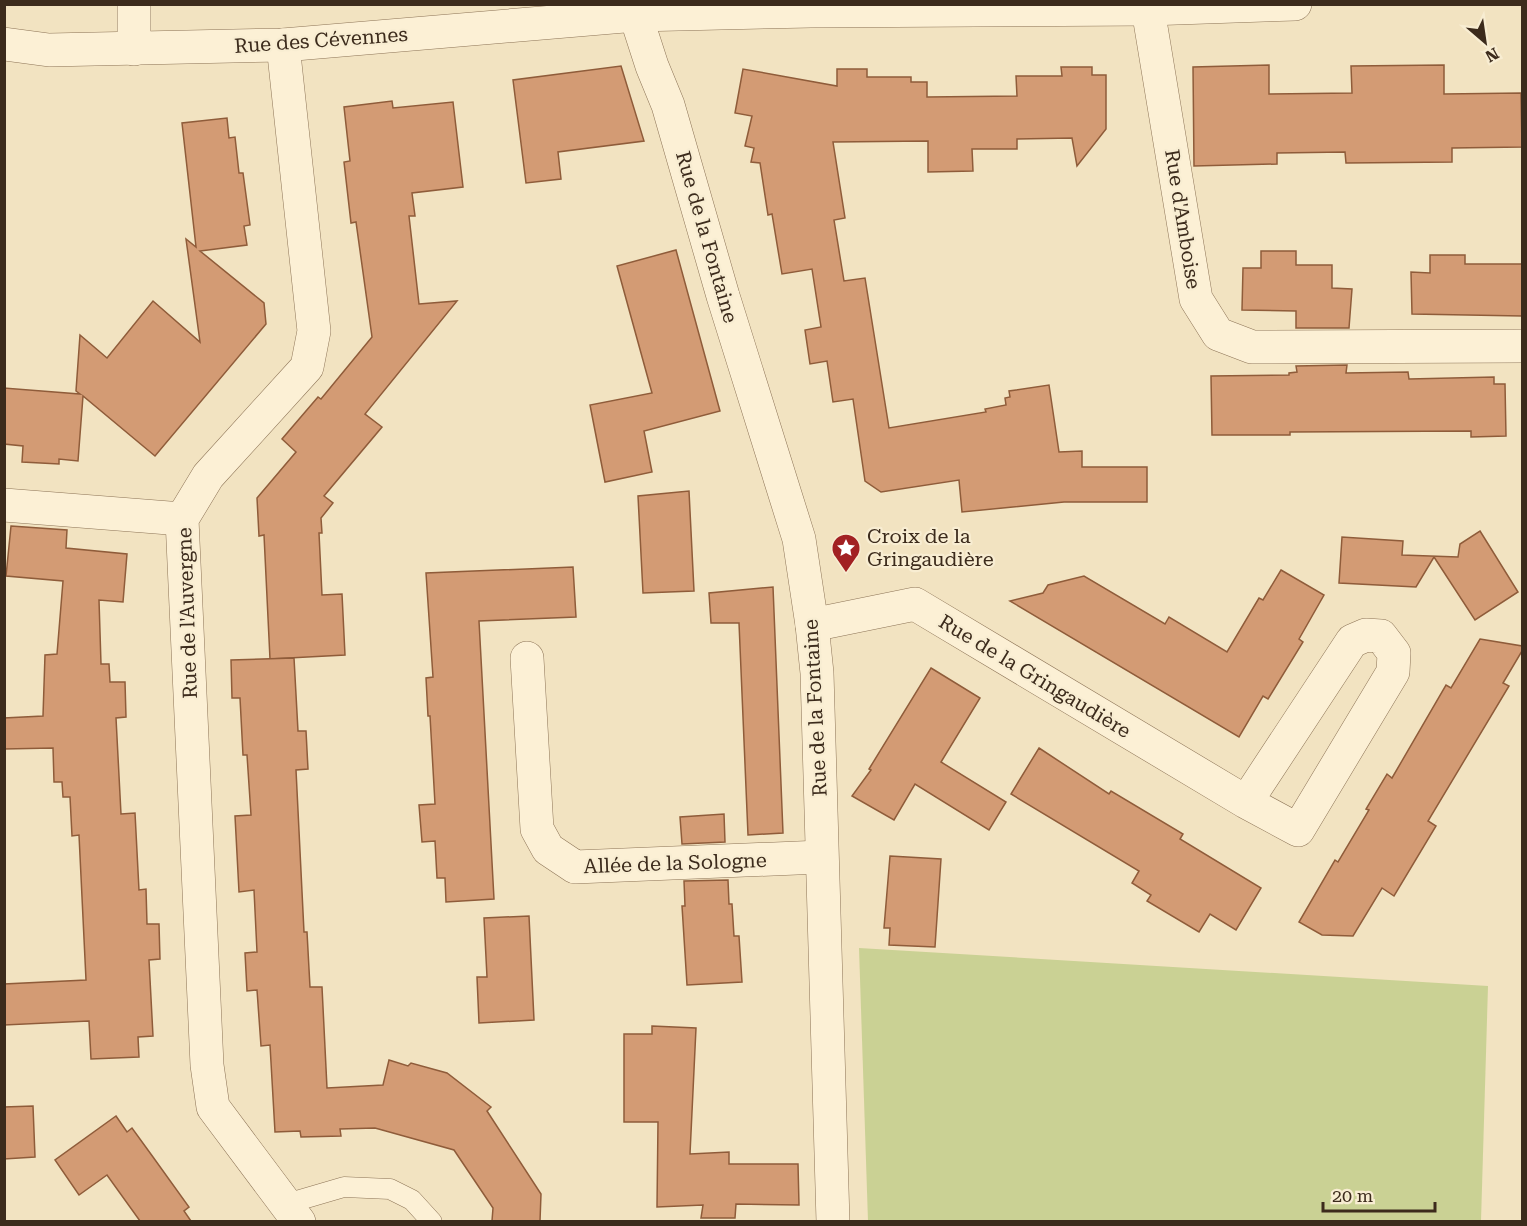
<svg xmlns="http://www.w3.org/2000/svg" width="1527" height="1226" font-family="'Roboto Serif',serif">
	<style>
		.green { fill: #cad194 }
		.building { fill: #d39b74; stroke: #8f5c3a; stroke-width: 1.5 }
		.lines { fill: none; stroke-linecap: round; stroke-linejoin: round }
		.service-casing { stroke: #8d7457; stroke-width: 21 }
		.minor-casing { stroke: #8d7457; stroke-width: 34 }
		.service { stroke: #fcf0d5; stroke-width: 20 }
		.minor { stroke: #fcf0d5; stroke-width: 33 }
		.labels { text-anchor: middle; stroke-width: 4.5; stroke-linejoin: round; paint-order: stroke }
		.street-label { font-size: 20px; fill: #3c2b1c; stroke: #f8edd2 }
		.poi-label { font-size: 20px; fill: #3c2b1c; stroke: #f8edd2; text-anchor: start }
	</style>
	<rect width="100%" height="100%" fill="#f2e3c1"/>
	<polygon class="green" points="859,948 1488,986 1481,1221 868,1221"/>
	<g class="building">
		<polygon points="1269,65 1269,94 1352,93 1351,66 1444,65 1444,94 1521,93 1522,147 1452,148 1452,162 1346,163 1345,152 1277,153 1277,164 1194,166 1193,67"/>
		<polygon points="621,66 644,141 558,152 561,179 526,183 513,80"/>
		<polygon points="1061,67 1092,67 1092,75 1106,75 1106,129 1077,166 1072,138 1017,139 1017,149 972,149 973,171 928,172 928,141 833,142 845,218 834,220 844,281 865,278 889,428 986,412 985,409 1006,405 1005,398 1010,397 1009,391 1049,385 1059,452 1082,451 1082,467 1147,467 1147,502 1064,502 962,512 959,480 881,492 865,481 853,399 833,402 827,361 810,364 805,330 821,327 812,269 782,274 772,214 768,215 760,163 751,162 754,148 745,146 752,116 735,113 743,69 837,86 837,69 867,69 867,77 911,77 911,82 927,82 927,97 1017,96 1016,76 1062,76"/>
		<polygon points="392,101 393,108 453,102 463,187 412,193 415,216 409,216 419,304 457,301 365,414 382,427 324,496 333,503 321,518 322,533 319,533 322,595 342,594 345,655 270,659 264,535 259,536 257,498 296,452 282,439 318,397 321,399 372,337 356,222 351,223 344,162 350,161 344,107"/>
		<polygon points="227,118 229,138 235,137 239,173 243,173 250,225 244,226 247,245 200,251 264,303 266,324 155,456 83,396 78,461 59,459 59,464 22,462 23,446 4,444 4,388 80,394 76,391 80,335 107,358 153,301 200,342 186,239 196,247 182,123"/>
		<polygon points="676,250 720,411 644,431 652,472 605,482 590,405 652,393 617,266"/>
		<polygon points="1261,251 1296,251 1296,265 1332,265 1332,288 1352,289 1349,328 1296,328 1296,311 1242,310 1243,268 1261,268"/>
		<polygon points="1430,255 1465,255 1465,264 1522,264 1522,316 1412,314 1411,272 1430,273"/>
		<polygon points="1347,365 1346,373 1408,372 1409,379 1494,377 1494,384 1505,384 1506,436 1471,437 1471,431 1290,432 1290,435 1212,435 1211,376 1289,375 1289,373 1297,372 1296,366"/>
		<polygon points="689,491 694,591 643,593 638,496"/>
		<polygon points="11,526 67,530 66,548 127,554 123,602 99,600 101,664 109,664 110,682 125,682 126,717 116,718 121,814 135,813 139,890 146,889 147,924 159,924 160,959 149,960 153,1036 138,1037 139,1057 91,1059 89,1021 4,1025 4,984 86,980 79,835 72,836 70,797 63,797 62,782 54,782 53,748 4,749 4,718 43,716 45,655 57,654 63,581 6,576"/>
		<polygon points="1480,531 1518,592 1475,620 1434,557 1416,587 1339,583 1342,537 1403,541 1402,555 1458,557 1460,544"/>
		<polygon points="573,567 576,617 479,621 494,899 446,902 445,878 437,878 435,841 422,842 419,805 435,804 430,716 428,716 426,678 433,677 426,573"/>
		<polygon points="1281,570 1324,595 1299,639 1303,642 1268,699 1263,696 1239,737 1010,601 1043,593 1048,585 1084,576 1165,624 1169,617 1227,652 1259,598 1263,600"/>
		<polygon points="773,587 783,833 748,835 739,623 711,623 709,593"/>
		<polygon points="1480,639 1522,646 1522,651 1503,683 1509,686 1428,821 1436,826 1394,896 1382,888 1353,936 1322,935 1299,922 1335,860 1338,862 1369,810 1366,809 1387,774 1392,778 1446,685 1451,688"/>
		<polygon points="294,658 298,731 306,731 308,769 296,770 304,932 307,932 310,987 322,987 327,1088 383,1085 389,1060 408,1066 411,1063 447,1073 491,1107 487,1111 541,1194 540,1221 492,1221 493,1208 454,1150 375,1128 340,1129 341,1136 301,1137 300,1131 275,1132 270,1045 261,1046 257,990 247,991 245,953 257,952 254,890 239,892 235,816 251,815 247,755 243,755 240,698 232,698 231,660"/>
		<polygon points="931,668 980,698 941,762 1006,802 989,830 915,784 894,820 852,796 871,770 869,769"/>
		<polygon points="1039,748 1109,794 1111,791 1183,834 1180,839 1261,888 1236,930 1210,914 1199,932 1147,901 1151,895 1132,883 1139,871 1011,794"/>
		<polygon points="724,814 725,842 682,844 680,817"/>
		<polygon points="890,856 941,859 935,947 889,945 890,928 884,928"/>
		<polygon points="728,880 729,904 732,904 734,936 739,936 742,982 687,985 682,906 685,906 684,881"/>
		<polygon points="529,916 534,1020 479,1023 477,977 487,977 484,918"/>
		<polygon points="652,1026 696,1028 690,1154 729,1152 729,1164 798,1164 799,1205 736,1204 735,1218 701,1218 703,1205 657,1207 658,1122 624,1122 624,1034 652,1034"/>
		<polygon points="33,1106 35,1157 4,1159 4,1107"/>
		<polygon points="116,1116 127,1132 132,1128 153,1157 189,1207 184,1211 191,1221 140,1221 107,1175 79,1195 55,1160"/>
	</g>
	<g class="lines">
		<g class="service-casing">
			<polyline id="service" points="286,1204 344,1187 390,1189 412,1200 432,1222"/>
		</g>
		<g class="minor-casing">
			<g id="minor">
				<polyline points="632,4 652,66 668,105 723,296 799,539 812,625 817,673 833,1222"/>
				<polyline points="1148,9 1196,299 1218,334 1252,347 1522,346"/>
				<polyline points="4,44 49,50 283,45 636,15 811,11 1148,9 1295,4"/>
				<polyline points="283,45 314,331 307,367 208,476 182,519 207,1065 213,1107 299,1222"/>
				<polyline points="134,49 134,4"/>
				<polyline points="4,505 182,519"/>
				<polyline points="812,625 915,604 1246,802 1298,830 1393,672 1394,653 1381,636 1366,635 1352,641 1246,802"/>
				<polyline points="527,658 537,829 548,849 575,867 821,857"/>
			</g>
		</g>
		<use href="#service" class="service"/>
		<use href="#minor" class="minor"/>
	</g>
	<defs>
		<g id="sight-pin" transform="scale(1.5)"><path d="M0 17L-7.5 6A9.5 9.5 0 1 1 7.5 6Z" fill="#a22123" stroke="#f8edd2"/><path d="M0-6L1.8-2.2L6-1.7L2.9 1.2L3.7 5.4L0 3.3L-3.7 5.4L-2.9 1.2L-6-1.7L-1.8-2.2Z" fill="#fff"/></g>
	</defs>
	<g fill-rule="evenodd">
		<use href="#sight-pin" x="846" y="548"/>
	</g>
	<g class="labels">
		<g class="street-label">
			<text transform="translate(321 40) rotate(-4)" y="7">Rue des Cévennes</text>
			<text transform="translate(1183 219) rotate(81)" y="7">Rue d'Amboise</text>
			<text transform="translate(707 237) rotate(74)" y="7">Rue de la Fontaine</text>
			<text transform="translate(187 613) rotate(-92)" y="7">Rue de l'Auvergne</text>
			<text transform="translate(1035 676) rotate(31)" y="7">Rue de la Gringaudière</text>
			<text transform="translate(815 708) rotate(-93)" y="7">Rue de la Fontaine</text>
			<text transform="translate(675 863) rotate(-2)" y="7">Allée de la Sologne</text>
		</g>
		<g class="poi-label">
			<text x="867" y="543">Croix de la<tspan x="867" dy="23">Gringaudière</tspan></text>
		</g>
	</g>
	<rect width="1527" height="1226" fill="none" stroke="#3c2b1c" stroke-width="12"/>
	<g transform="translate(1485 42) rotate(151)" stroke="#f8edd2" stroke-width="4.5" paint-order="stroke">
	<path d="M0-4.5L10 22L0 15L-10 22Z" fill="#3c2b1c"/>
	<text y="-9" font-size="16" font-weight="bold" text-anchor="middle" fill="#3c2b1c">N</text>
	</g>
	<path d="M1323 1202v9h112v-9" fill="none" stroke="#3c2b1c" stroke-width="3"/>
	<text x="1332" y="1202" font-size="18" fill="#3c2b1c" stroke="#f8edd2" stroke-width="4.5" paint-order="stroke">20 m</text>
</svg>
